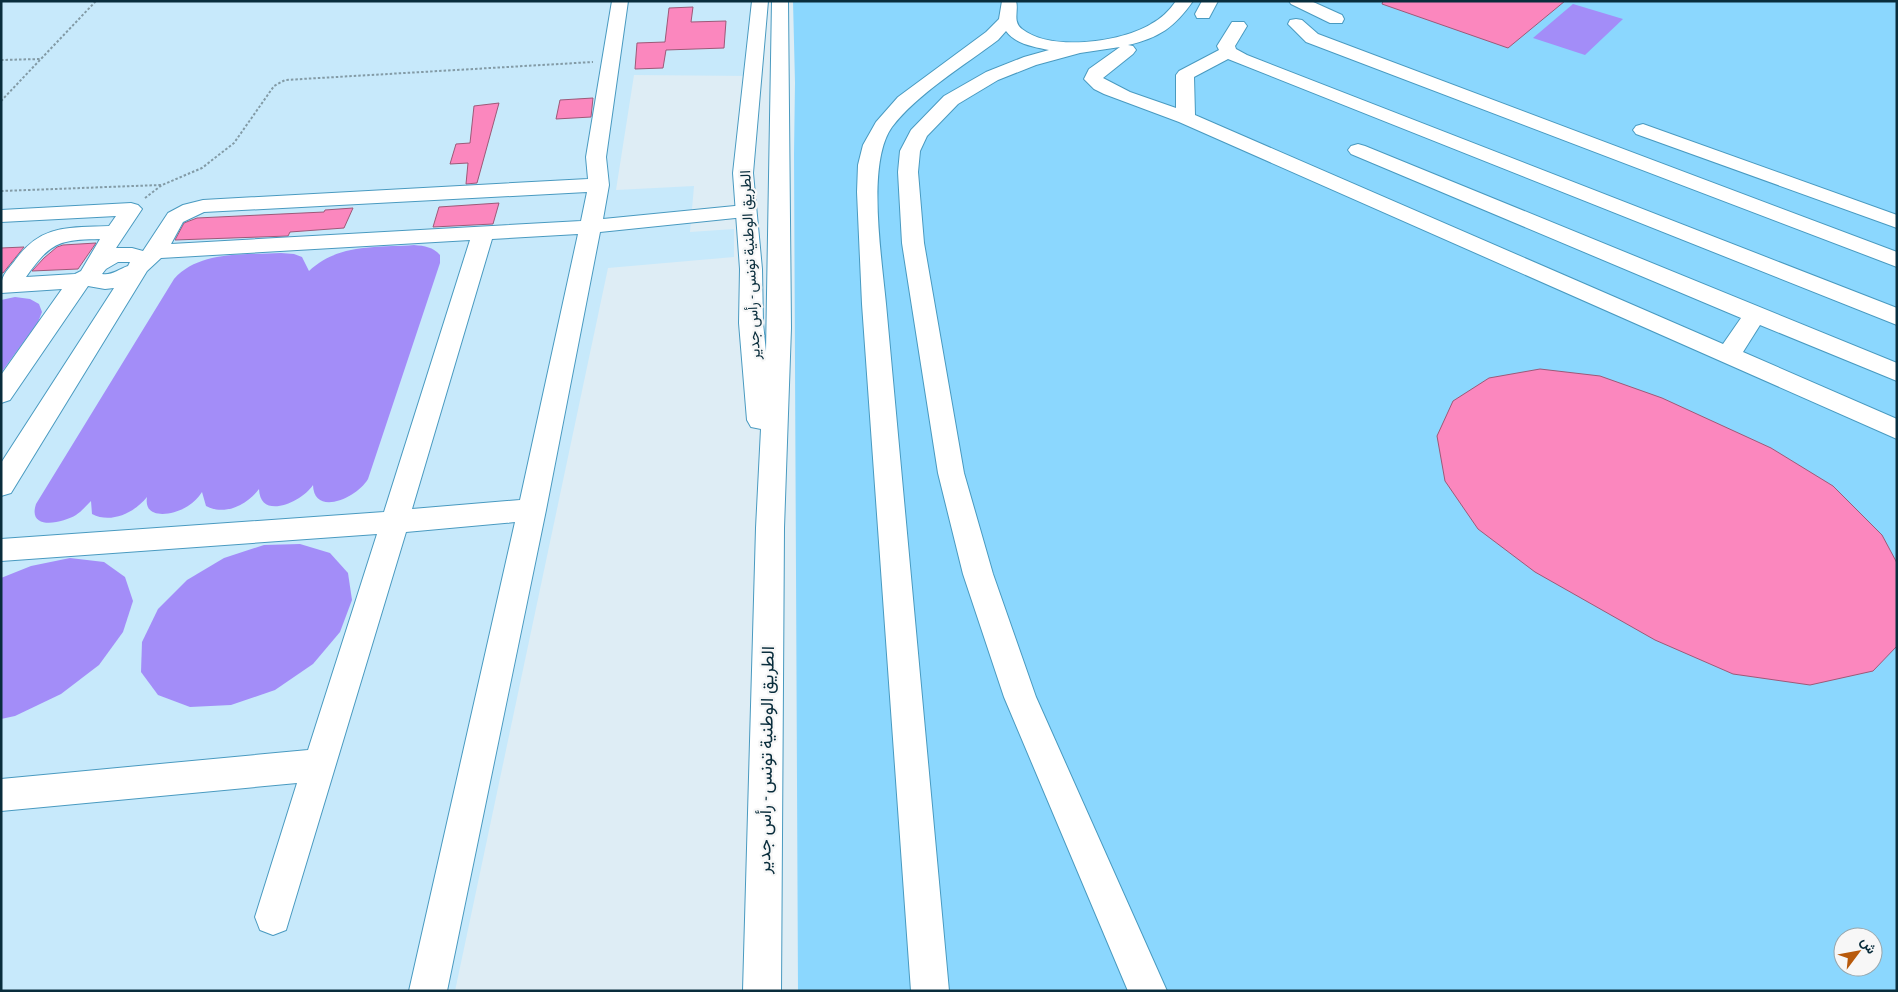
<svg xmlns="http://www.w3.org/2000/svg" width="1898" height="992" font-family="'PT Sans Narrow',Vazirmatn,sans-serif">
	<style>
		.built { fill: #c7e9fb }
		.green { fill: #8bd7fe; fill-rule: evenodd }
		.water { fill: #a38df8 }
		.building { fill: #fb87be; stroke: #9d5978 }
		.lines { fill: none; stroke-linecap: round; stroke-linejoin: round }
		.minor-casing { stroke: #499ac0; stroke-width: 2 }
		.major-casing { stroke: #499ac0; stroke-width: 2 }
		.path { stroke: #839ba6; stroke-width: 2; stroke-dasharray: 2.5 2; stroke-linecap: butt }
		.minor { fill: #fff; fill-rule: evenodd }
		.major { fill: #fff; fill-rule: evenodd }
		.labels { text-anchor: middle; stroke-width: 4.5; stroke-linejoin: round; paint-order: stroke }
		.street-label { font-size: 15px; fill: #092d3c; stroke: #f7f7f7 }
		.near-street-label { font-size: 18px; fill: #092d3c; stroke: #f7f7f7 }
	</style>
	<rect width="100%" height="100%" fill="#deedf5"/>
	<polygon class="built" points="1,1 756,1 752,76 634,75 616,190 694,186 690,232 734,229 734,257 608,268 455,991 1,991"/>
	<path class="green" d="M 793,1 L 1897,1 L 1897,991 L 798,991 L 794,154 L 795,83 ZM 1843,937 L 1873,937 L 1873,967 L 1843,967 Z"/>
	<g class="water">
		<polygon points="1573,4 1623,19 1585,55 1533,38"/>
		<path d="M 414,245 C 425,246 433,247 440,255 L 440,263 L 368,479 C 357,498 314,517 313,485 C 302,502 260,521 259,489 C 247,505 225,516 206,506 L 202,492 C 198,498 194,502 188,506 C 175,515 143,521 147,497 C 134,513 111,524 92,514 L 91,501 C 86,506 82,511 76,515 C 63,523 27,531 36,504 L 174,279 C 200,250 245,255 281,253 L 294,254 L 302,257 L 309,271 C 339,243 376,248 414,245 Z"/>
		<polygon points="15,297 30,299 39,304 42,312 38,322 1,373 1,300"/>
		<polygon points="300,544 330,553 348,573 352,600 340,632 313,664 275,690 231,705 190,707 158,695 141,672 142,642 158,609 187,580 224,558 264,545"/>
		<polygon points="70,558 104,562 125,577 133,601 123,632 99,665 61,694 15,716 1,719 1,578 31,566"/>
	</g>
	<g class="building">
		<polygon points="1383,1 1565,1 1508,48 1382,4"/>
		<polygon points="693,7 691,22 726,21 724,48 666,50 663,68 635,69 637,43 665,42 669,8"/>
		<polygon points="593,98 591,117 556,119 560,100"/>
		<polygon points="499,103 477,183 466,184 468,163 450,164 456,144 470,143 474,106"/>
		<polygon points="499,203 493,224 433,227 439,207"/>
		<polygon points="353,208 344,228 290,232 288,236 175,240 184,223 197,218 324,212 325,210"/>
		<polygon points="96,243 78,269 32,271 44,258 57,247 63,245"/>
		<polygon points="24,247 3,273 1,273 1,248"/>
		<polygon points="1540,369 1600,376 1662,398 1771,448 1833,486 1882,535 1897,563 1897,646 1873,671 1810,685 1733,674 1655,640 1535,572 1478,529 1445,481 1437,436 1453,401 1489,378"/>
	</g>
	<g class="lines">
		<g class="minor-casing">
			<g id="minor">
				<path d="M 612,1 L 628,1 L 606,157 L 609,185 L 603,219 L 745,205 L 752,207 L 756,211 L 752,215 L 745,217 L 600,232 L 546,510 L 447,991 L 409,991 L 515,522 L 406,532 L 286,930 L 273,935 L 260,930 L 255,917 L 297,783 L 1,811 L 1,779 L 308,750 L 377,534 L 1,561 L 1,539 L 384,512 L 470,240 L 161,258 L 147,271 L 11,493 L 1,496 L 1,463 L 114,288 L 105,289 L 88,286 L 10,400 L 1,403 L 1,375 L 62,289 L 1,293 C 1,274 5,274 16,259 C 42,224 69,228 109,226 L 116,216 L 1,222 L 1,210 L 131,203 L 138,205 L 142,209 L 116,248 L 132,248 L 143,251 L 168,213 L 183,205 L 203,200 L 588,179 L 586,157 ZM 587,192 L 581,221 L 171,244 L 183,222 L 204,212 ZM 578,234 L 520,500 L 412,509 L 492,239 ZM 100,239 L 81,271 L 75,274 L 26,277 C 51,242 58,240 100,239 ZM 118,262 L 130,262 L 128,266 C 119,269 111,276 102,274 L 106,269 Z"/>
				<path d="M 1002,1 L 1016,1 C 1019,11 1012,21 1022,29 C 1051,52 1122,42 1151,24 C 1162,18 1169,11 1176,1 L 1193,1 C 1175,27 1159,38 1128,45 L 1133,46 L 1136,50 L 1133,54 L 1103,78 L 1130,92 L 1176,108 L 1176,75 L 1179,71 L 1219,50 L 1217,46 L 1232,22 L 1244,22 L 1247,26 L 1235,46 L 1236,49 L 1247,55 L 1897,308 L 1897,325 L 1228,59 L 1194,77 L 1195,115 L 1723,344 L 1741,318 L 1351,154 L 1348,150 L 1351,146 L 1358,144 L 1365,146 L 1897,363 L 1897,381 L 1760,325 L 1743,352 L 1897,419 L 1897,439 L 1179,122 L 1104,94 L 1094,89 L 1084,79 L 1089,69 L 1120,47 L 1080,53 L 1036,65 L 998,80 L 958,104 L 927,136 L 920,151 L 918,172 L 924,243 L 964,473 L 993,574 L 1036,697 L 1167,991 L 1128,991 L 1004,697 L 963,574 L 938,473 L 902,243 L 898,172 L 900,151 L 911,130 L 944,96 L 986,72 L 1024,57 L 1049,50 C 1034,47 1015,44 1006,31 L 998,40 C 965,65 917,94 892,127 C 866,163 882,259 886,304 L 949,991 L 911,991 L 862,304 L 857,192 L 858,165 L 863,145 L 876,122 L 898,97 L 986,32 L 999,19 Z"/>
				<polygon points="1202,1 1218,1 1209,18 1197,18 1195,14"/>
				<polygon points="1289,1 1311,1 1342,15 1344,19 1342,23 1330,23 1291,4"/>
				<polygon points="1296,19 1302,20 1318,34 1897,252 1897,267 1306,42 1288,24 1290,20"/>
				<polygon points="1643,124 1897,215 1897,228 1636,134 1633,130 1636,126"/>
			</g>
		</g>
		<g class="major-casing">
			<polygon id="major" points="752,1 768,1 753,173 762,269 763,323 766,352 772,1 788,1 791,328 784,528 781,991 743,991 756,528 761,429 751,427 747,420 739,323 740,269 733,173"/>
		</g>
		<g class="path">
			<polyline points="1,60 40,59"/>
			<polyline points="1,101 96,1"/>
			<polyline points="1,191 161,185"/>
			<polyline points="145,198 162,185 202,168 234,143 274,86 285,80 593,62"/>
		</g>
		<use href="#minor" class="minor"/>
		<use href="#major" class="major"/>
	</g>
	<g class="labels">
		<g class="street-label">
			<text transform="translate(750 265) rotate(-93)" y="5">الطريق الوطنية تونس - رأس جدير</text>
		</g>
		<g class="near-street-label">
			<text transform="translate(766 760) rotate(-89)" y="6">الطريق الوطنية تونس - رأس جدير</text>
		</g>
	</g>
	<rect width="1898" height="992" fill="none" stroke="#092d3c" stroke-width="5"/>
	<g transform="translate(1858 952) rotate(58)"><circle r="24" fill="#f7f7f7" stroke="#98a6ac"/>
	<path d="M0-4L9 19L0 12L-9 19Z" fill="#b85a0c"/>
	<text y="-8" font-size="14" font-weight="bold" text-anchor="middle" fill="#092d3c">ش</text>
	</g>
</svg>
